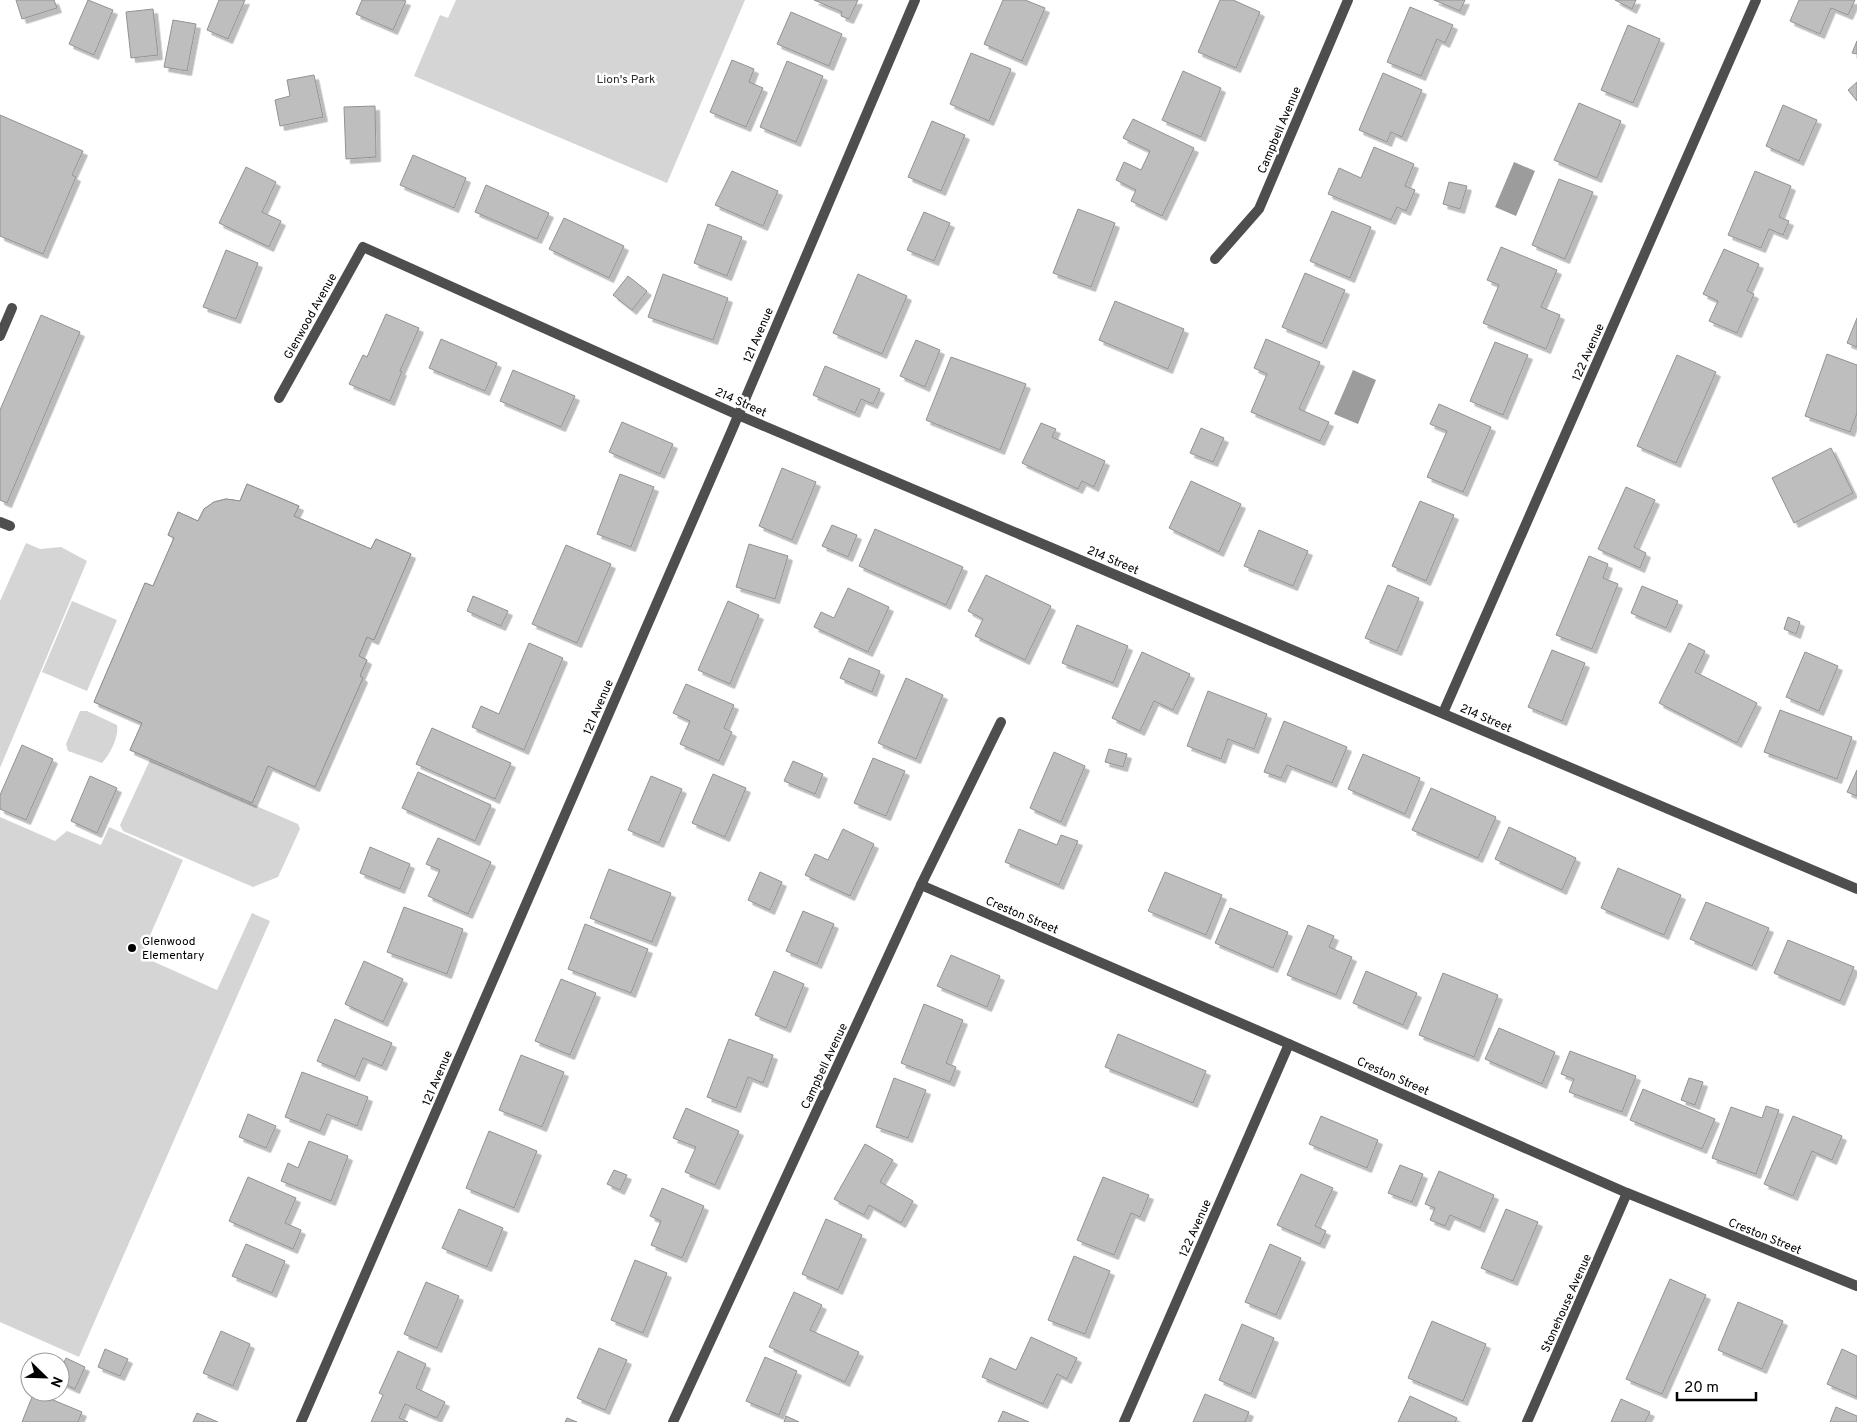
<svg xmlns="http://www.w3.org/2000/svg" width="1857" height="1422" font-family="Overpass,sans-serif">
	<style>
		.green { fill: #d5d5d5 }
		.water { fill: #9c9c9c }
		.building { fill: #bebebe; stroke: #929292; fill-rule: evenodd; filter: url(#shadow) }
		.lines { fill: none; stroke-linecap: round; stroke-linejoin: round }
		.service { stroke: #4e4e4e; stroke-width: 10 }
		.minor { stroke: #4e4e4e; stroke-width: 10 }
		.tertiary { stroke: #4e4e4e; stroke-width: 10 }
		.poi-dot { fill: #000; stroke: #fff; stroke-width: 2 }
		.labels { text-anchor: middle; stroke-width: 5; stroke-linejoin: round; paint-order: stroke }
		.park-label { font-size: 12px; fill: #2c2c2c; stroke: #fff }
		.street-label { font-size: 12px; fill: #000; stroke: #fff }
		.poi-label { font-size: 12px; fill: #000; stroke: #fff; text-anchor: start }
	</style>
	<defs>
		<filter id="shadow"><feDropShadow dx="4.5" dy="4.5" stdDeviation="0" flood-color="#0004"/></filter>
	</defs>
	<rect width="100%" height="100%" fill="#fff"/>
	<g class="green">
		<polygon points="456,0 745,0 667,183 414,76 440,15 448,18"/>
		<polygon points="26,543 40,549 61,547 87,561 0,768 0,601"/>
		<polygon points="72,601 117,620 87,691 42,672"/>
		<path d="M 80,711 L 87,711 L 117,725 C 119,737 110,754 102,763 L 68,751 L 66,744 Z"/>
		<polygon points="150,760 298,824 300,829 278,877 253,887 123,831 120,825"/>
		<polygon points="0,817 55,841 67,831 101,845 109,827 183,860 141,956 217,990 252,913 270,921 79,1357 0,1322"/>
	</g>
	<g class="water">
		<polygon points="1514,162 1535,171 1516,216 1495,207"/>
		<polygon points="1353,370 1376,380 1358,424 1334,414"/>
	</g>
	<g class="building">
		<polygon points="16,0 54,0 57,8 22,19"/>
		<polygon points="88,0 113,10 94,55 69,44"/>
		<polygon points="219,0 245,0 228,39 207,30"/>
		<polygon points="362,0 403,0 406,1 393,30 356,14"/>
		<polygon points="814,0 858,0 849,19 841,16 842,12"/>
		<polygon points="1003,0 1025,0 1045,8 1022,61 984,44"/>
		<polygon points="1220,0 1233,0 1260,12 1236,68 1198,52"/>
		<polygon points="1434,0 1465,0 1460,11"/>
		<polygon points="1615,0 1636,0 1632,9"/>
		<polygon points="1799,0 1855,0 1848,15 1831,8 1820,34 1790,21"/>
		<polygon points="1410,7 1453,25 1445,43 1437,39 1421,76 1387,62"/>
		<polygon points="153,9 158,55 131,58 126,12"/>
		<polygon points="791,12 842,34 829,66 777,44"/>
		<polygon points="173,20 196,24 187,71 164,67"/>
		<polygon points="1628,25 1660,39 1633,103 1601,90"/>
		<polygon points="1857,41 1857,54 1852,53"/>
		<polygon points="971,53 1011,69 989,121 950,104"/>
		<polygon points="732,60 754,69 749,82 763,88 746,127 710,112"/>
		<polygon points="787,61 823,76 796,142 760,127"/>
		<polygon points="1183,71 1221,88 1201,137 1162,120"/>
		<polygon points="1383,73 1422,90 1402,137 1391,132 1387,142 1359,130"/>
		<polygon points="314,75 323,117 280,126 275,100 290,96 287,80"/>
		<polygon points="1857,82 1857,101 1848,90"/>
		<polygon points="1579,103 1621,121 1597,178 1554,160"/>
		<polygon points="1783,105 1817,120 1799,161 1766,146"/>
		<polygon points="375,106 376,157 346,159 344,107"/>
		<polygon points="0,115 83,151 72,175 76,177 43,254 0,236"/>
		<polygon points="1133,119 1194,148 1162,216 1131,201 1136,190 1116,180 1124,162 1141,170 1150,151 1123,138"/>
		<polygon points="932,121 965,135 941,191 908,177"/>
		<polygon points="1374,147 1414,164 1405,186 1415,190 1406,211 1397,207 1391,220 1328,194 1339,168 1361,178"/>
		<polygon points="413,155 466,178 454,208 400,185"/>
		<polygon points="246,167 276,182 262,212 281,221 269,247 219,223"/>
		<polygon points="732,171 778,191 763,226 715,205"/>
		<polygon points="1755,171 1791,186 1779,217 1789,221 1783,235 1769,229 1761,248 1728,235"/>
		<polygon points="1559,179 1593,192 1565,259 1532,245"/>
		<polygon points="1449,182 1467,186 1460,209 1443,204"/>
		<polygon points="486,185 549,213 537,239 475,212"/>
		<polygon points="1078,209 1115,223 1091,287 1053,273"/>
		<polygon points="1332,211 1371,227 1350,278 1310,261"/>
		<polygon points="924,212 950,223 934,261 907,250"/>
		<polygon points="564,218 624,246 609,278 549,249"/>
		<polygon points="708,224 742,237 727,276 694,263"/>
		<polygon points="1501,247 1557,270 1541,307 1560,315 1546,349 1483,323 1499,285 1487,280"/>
		<polygon points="1724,249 1759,264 1747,291 1754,294 1737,333 1709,321 1718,301 1703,294"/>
		<polygon points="226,250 258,263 236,319 203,307"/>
		<polygon points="1305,273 1345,290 1322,344 1282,327"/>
		<polygon points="663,274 728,298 713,340 648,317"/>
		<polygon points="858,274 907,296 882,354 833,333"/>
		<polygon points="628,276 647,291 632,310 613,295"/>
		<polygon points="1115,301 1184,329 1168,369 1099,340"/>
		<polygon points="386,314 419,328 400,371 402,371 390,401 349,384 363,355 367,357"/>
		<polygon points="41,315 80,332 7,503 0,500 0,410"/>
		<polygon points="1857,318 1857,347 1847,343"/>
		<polygon points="441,339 497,363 485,391 429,368"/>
		<polygon points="1266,339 1320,362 1299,409 1329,422 1320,441 1251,412 1267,374 1254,368"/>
		<polygon points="916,340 940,350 925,387 900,376"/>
		<polygon points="1495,342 1528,355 1503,415 1470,401"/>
		<polygon points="1827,354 1857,365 1857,413 1850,432 1805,416"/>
		<polygon points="1677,355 1716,372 1676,463 1637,446"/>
		<polygon points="951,357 1026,384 1000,450 926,420"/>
		<polygon points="825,366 880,389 873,404 861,399 855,413 813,395"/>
		<polygon points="513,370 575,396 561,427 500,401"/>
		<polygon points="1439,404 1491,427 1463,492 1427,477 1447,431 1430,424"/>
		<polygon points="622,422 673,444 660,474 609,452"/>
		<polygon points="1041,423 1056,429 1052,437 1105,461 1094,487 1082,481 1078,489 1022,463"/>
		<polygon points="1201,428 1224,438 1213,462 1190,453"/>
		<polygon points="1831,448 1853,493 1794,523 1772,478"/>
		<polygon points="782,468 816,482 792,540 759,526"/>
		<polygon points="620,474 654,487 631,547 597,534"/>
		<polygon points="1191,481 1241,504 1219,552 1169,528"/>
		<path d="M 247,484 L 299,506 L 294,516 L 371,549 L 376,539 L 411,554 L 374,640 L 367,637 L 359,656 L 367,660 L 360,676 L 363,678 L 315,787 L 268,766 L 252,803 L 130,750 L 142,723 L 94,702 L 145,583 L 153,586 L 174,538 L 168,535 L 178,512 L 198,521 L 204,509 L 214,502 L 226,499 L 240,501 ZM 267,581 L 331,609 L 310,659 L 245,630 Z"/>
		<polygon points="247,484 299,506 294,516 371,549 376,539 411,554 374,640 367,637 359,656 367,660 360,676 363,678 315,787 268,766 252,803 130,750 142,723 94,702 145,583 153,586 174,538 168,535 178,512 198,521 204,509 214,502 226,499 240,501"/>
		<polygon points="1626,487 1655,500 1634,547 1646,553 1640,568 1598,549"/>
		<polygon points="1420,501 1454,515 1426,581 1392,566"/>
		<polygon points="832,525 857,535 848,557 822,546"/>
		<polygon points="875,529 963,567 946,605 859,566"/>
		<polygon points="1259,530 1308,551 1293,586 1244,566"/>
		<polygon points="749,544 788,556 775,599 736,587"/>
		<polygon points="566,545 611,564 577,643 532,624"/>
		<polygon points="1589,556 1608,564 1603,578 1618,584 1592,649 1556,635"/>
		<polygon points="986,575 1051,606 1025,660 975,636 983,619 968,611"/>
		<polygon points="1388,585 1419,598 1397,651 1365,638"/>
		<polygon points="1642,586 1678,601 1666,628 1631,613"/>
		<polygon points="848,588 889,607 868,652 814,627 821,612 834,618"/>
		<polygon points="473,596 508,611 501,626 467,611"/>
		<polygon points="728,601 759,615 730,684 698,670"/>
		<polygon points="1788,617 1800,622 1796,634 1784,629"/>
		<polygon points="1077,625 1128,646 1113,683 1062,663"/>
		<polygon points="529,643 563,658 524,750 472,727 481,706 499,714"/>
		<polygon points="1689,643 1705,651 1695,672 1757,703 1737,743 1659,703"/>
		<polygon points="1552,650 1585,663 1562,721 1528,707"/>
		<polygon points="1142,652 1190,674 1173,710 1154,701 1140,731 1112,718"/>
		<polygon points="1805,652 1838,666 1819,711 1786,697"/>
		<polygon points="849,658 880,671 872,692 840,678"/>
		<polygon points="906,678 943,695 916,759 878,743"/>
		<polygon points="686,684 734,705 724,728 732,732 719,761 680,744 690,721 673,713"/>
		<polygon points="1208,691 1267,714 1254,749 1228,739 1221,759 1187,746"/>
		<polygon points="1780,710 1852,737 1837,779 1764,752"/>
		<polygon points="1284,721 1347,747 1332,783 1287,765 1281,778 1264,772"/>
		<polygon points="432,728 511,763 495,799 416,764"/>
		<polygon points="22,745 53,759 26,820 0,809 0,795"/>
		<polygon points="1109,749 1127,754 1123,767 1105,762"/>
		<polygon points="1054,752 1085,766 1061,822 1030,808"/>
		<polygon points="1363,754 1420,778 1405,814 1348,789"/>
		<polygon points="873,758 905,771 886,816 854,803"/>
		<polygon points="793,761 823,774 815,794 784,781"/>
		<polygon points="1857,770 1857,796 1847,792"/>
		<polygon points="418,772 491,805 475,841 402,808"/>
		<polygon points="713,774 746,788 725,837 692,823"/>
		<polygon points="90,776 117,788 97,833 71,821"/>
		<polygon points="651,776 682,789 659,843 628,830"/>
		<polygon points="1431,788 1496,817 1478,858 1412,830"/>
		<polygon points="1509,827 1576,858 1562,890 1495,859"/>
		<polygon points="843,829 874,844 850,896 805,875 815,854 828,860"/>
		<polygon points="1019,829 1057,845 1061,835 1078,841 1059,885 1005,862"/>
		<polygon points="438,838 491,862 468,914 428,896 440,870 426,864"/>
		<polygon points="370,847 410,864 400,889 360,873"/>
		<polygon points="1618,868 1681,895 1664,935 1601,908"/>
		<polygon points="609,869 671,893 652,942 590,918"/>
		<polygon points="760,872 782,882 770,910 748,900"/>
		<polygon points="1165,872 1222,895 1206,935 1148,911"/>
		<polygon points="1706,902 1769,928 1752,966 1690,939"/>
		<polygon points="404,907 463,929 447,974 387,952"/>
		<polygon points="1230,908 1288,932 1273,968 1215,943"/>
		<polygon points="803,911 834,924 817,964 786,951"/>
		<polygon points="585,924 648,949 631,993 568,969"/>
		<polygon points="1308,925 1334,936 1329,947 1352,957 1336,995 1287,975"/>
		<polygon points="1788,940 1854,967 1840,1001 1774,973"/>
		<polygon points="951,955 1000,976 987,1007 937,986"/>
		<polygon points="364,961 403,979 383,1022 345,1004"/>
		<polygon points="774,971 804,984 786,1028 755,1015"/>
		<polygon points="1366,971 1417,993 1403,1025 1353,1003"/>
		<polygon points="1443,973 1498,995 1474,1057 1419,1035"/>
		<polygon points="561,979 596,993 570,1055 535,1041"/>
		<polygon points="924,1004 963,1020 946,1063 956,1067 950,1082 901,1063"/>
		<polygon points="335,1019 392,1043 382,1066 363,1058 355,1077 317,1061"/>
		<polygon points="1499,1028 1555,1052 1542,1084 1485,1059"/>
		<polygon points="1118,1034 1206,1071 1193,1103 1105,1067"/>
		<polygon points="729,1039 773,1055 763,1083 748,1077 736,1108 707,1097"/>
		<polygon points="1570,1051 1636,1076 1622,1112 1569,1092 1574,1079 1561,1074"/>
		<polygon points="521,1055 564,1072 542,1127 499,1110"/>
		<polygon points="302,1072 368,1097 357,1126 327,1114 320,1131 285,1117"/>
		<polygon points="894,1078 926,1090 908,1138 876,1127"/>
		<polygon points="1689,1078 1703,1082 1695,1105 1681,1100"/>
		<polygon points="1643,1089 1715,1119 1702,1149 1630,1120"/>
		<polygon points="1766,1106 1779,1110 1756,1174 1712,1158 1731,1107 1762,1118"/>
		<polygon points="686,1108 739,1131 715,1185 685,1172 696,1147 673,1138"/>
		<polygon points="248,1114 276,1126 266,1148 239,1137"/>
		<polygon points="1321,1116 1378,1140 1367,1168 1309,1144"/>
		<polygon points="1793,1116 1842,1136 1832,1160 1812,1151 1793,1196 1764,1184"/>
		<polygon points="489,1131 537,1151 514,1208 466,1188"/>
		<polygon points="309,1141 348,1156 331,1201 281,1181 288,1163 298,1168"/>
		<polygon points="865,1144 893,1160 880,1182 913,1201 901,1223 869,1205 864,1215 834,1199"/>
		<polygon points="1400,1165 1423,1174 1412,1202 1388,1193"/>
		<polygon points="614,1170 627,1175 620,1190 607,1184"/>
		<polygon points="1439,1171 1494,1195 1480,1228 1450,1215 1445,1226 1430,1220 1435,1208 1425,1204"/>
		<polygon points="1301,1174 1333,1188 1315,1226 1326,1231 1320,1244 1277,1225"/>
		<polygon points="248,1177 296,1198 285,1223 301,1230 293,1249 229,1221"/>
		<polygon points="1103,1177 1149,1195 1140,1217 1131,1213 1114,1255 1077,1240"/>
		<polygon points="662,1188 704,1206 682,1258 651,1245 661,1221 650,1216"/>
		<polygon points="459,1209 503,1228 487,1267 442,1248"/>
		<polygon points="1506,1209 1538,1222 1513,1281 1481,1268"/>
		<polygon points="826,1219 862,1235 838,1290 802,1274"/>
		<polygon points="246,1244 285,1261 272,1293 232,1276"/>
		<polygon points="1270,1244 1301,1258 1276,1315 1245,1302"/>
		<polygon points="1074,1256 1110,1271 1085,1334 1048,1320"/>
		<polygon points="635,1260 667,1273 643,1333 611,1320"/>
		<polygon points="1670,1279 1706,1295 1662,1394 1626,1379"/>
		<polygon points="426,1282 459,1296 437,1348 404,1334"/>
		<polygon points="794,1292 822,1305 810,1330 859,1352 845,1382 769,1347"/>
		<polygon points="1738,1302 1783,1321 1762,1369 1718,1350"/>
		<polygon points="1432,1321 1486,1344 1463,1401 1408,1378"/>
		<polygon points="1242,1324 1274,1338 1251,1394 1219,1380"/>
		<polygon points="221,1331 250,1344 233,1386 203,1373"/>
		<polygon points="1031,1337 1077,1358 1067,1379 1057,1374 1043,1404 982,1377 990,1358 1016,1370"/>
		<polygon points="599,1348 627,1360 605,1410 577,1398"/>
		<polygon points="105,1349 128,1359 120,1376 98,1367"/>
		<polygon points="1842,1349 1857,1356 1857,1397 1827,1384"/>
		<polygon points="398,1351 426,1364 416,1388 445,1402 437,1418 405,1404 399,1418 408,1422 371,1422 383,1395 379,1393"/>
		<polygon points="765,1357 797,1371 779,1415 746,1401"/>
		<polygon points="66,1358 85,1367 75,1389 60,1382 60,1372"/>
		<polygon points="34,1392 82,1412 78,1422 22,1422"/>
		<polygon points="1205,1394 1249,1412 1245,1422 1193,1422"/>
		<polygon points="1410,1396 1457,1418 1455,1422 1398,1422"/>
		<polygon points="1621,1399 1650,1412 1645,1422 1611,1422"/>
		<polygon points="1836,1407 1857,1416 1857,1422 1830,1422"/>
		<polygon points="1003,1411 1029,1422 998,1422"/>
		<polygon points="197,1413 218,1422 193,1422"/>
		<polygon points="786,1416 799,1422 784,1422"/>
		<polygon points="567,1418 577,1422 565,1422"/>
	</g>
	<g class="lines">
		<g class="service">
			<polyline points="0,336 12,308"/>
			<polyline points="0,522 10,526"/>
		</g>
		<g class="minor">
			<polyline points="1215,259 1259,209 1348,0"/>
			<polyline points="279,398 363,247 738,415 1857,889"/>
			<polyline points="1443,713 1756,0"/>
			<polyline points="921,885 1289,1044 1627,1193 1857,1286"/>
			<polyline points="673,1422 921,885 1001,722"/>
			<polyline points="1124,1422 1289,1044"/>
			<polyline points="1527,1422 1627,1193"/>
		</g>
		<polyline class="tertiary" points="301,1422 732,430 915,0"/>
	</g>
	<circle class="poi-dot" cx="132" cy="948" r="5"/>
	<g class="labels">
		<g class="park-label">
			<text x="626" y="83">Lion's Park</text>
		</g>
		<g class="street-label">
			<text transform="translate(1279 130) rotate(-67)" y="4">Campbell Avenue</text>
			<text transform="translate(310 316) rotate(-61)" y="4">Glenwood Avenue</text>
			<text transform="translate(758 335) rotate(-67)" y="4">121 Avenue</text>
			<text transform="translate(1588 352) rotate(-66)" y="4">122 Avenue</text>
			<text transform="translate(741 402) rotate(24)" y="4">214 Street</text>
			<text transform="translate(1113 560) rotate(23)" y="4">214 Street</text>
			<text transform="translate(598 707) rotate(-67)" y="4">121 Avenue</text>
			<text transform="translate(1486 718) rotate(23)" y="4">214 Street</text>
			<text transform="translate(1022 915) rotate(23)" y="4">Creston Street</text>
			<text transform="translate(824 1066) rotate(-65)" y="4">Campbell Avenue</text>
			<text transform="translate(1393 1076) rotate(24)" y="4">Creston Street</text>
			<text transform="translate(437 1078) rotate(-67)" y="4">121 Avenue</text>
			<text transform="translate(1195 1228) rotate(-66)" y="4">122 Avenue</text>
			<text transform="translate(1765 1236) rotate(22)" y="4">Creston Street</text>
			<text transform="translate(1566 1303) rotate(-66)" y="4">Stonehouse Avenue</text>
		</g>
		<g class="poi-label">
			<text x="142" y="945">Glenwood<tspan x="142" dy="14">Elementary</tspan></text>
		</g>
	</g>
	<g transform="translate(45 1377) rotate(113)"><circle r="24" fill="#ffffff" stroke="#999999"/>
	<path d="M0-4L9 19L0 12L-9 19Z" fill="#000000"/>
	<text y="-8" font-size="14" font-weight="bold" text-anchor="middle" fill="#000000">N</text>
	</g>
	<path d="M1677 1392v8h79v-8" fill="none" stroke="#000000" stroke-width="2.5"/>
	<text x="1684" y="1392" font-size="15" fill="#000000" stroke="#ffffff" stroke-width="4" paint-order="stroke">20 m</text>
</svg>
